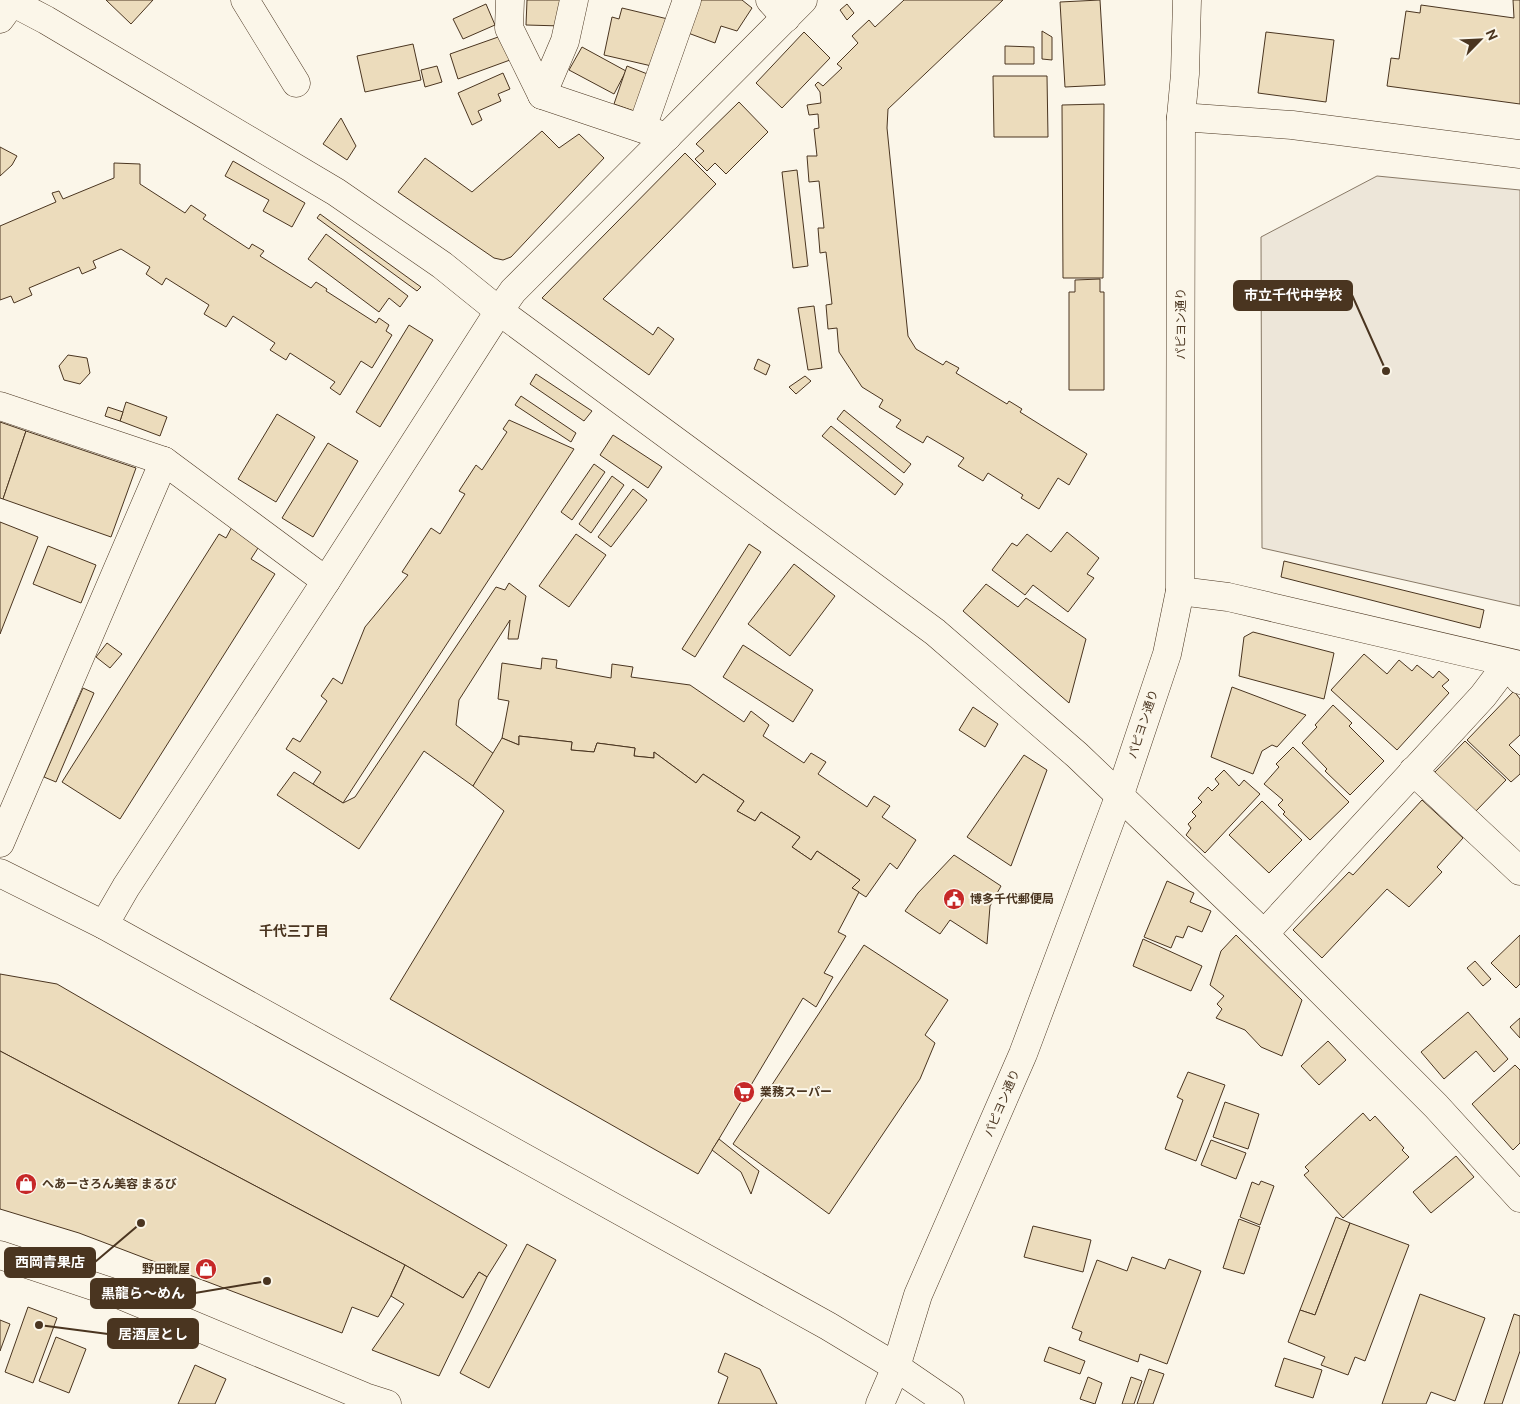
<svg xmlns="http://www.w3.org/2000/svg" width="1520" height="1404" font-family="Ubuntu,'Noto Sans JP',sans-serif">
	<style>
		.green { fill: #ede6d9; stroke: #887966 }
		.building { fill: #ecdcbc; stroke: #4a3520 }
		.lines { fill: none; stroke-linecap: round; stroke-linejoin: round }
		.minor-casing { stroke: #4a3520; stroke-width: 29 }
		.tertiary-casing { stroke: #4a3520; stroke-width: 29 }
		.primary-casing { stroke: #4a3520; stroke-width: 29 }
		.trunk-casing { stroke: #4a3520; stroke-width: 29 }
		.minor { stroke: #fbf6e9; stroke-width: 28 }
		.tertiary { stroke: #fbf6e9; stroke-width: 28 }
		.primary { stroke: #fbf6e9; stroke-width: 28 }
		.trunk { stroke: #fbf6e9; stroke-width: 28 }
		.labels { text-anchor: middle; stroke-width: 4; stroke-linejoin: round; paint-order: stroke }
		.street-label { font-size: 12px; fill: #4a3520; stroke: #fbf6e9 }
		.poi-label { font-size: 12px; font-weight: bold; fill: #4a3520; stroke: #fbf6e9; text-anchor: start }
		.neighbourhood-label { font-size: 14px; font-weight: bold; fill: #4a3520; stroke: #fbf6e9 }
		.leader { fill: none; stroke: #4a3520; stroke-width: 2 }
		.callout-dot { fill: #4a3520; stroke: #fbf6e9; stroke-width: 2 }
		.callout { fill: #4a3520; stroke: #4a3520; stroke-width: 2 }
		.callout-label { font-size: 14px; text-anchor: middle; font-weight: bold; fill: #fff }
	</style>
	<rect width="100%" height="100%" fill="#fbf6e9"/>
	<polygon class="green" points="1377,176 1520,190 1520,606 1262,548 1261,237"/>
	<g class="building">
		<polygon points="106,0 153,0 131,24"/>
		<polygon points="527,0 563,0 562,26 526,25"/>
		<polygon points="699,0 742,0 752,8 737,31 721,26 715,43 688,33"/>
		<polygon points="904,0 1003,0 888,109 887,128 908,336 916,349 943,365 946,361 959,368 956,373 1007,404 1009,401 1022,409 1020,412 1087,454 1069,485 1058,478 1039,509 1021,498 1023,495 988,473 983,481 958,466 964,458 927,436 923,443 896,427 901,420 879,407 883,400 862,387 839,352 837,328 828,329 826,305 832,304 826,252 820,253 818,228 824,228 819,181 809,182 807,156 817,156 814,129 819,128 818,114 809,115 807,105 821,103 820,92 815,85 818,82 823,86 842,68 837,64 858,43 852,36 869,20 875,27"/>
		<polygon points="1100,0 1105,85 1065,87 1060,2"/>
		<polygon points="1513,0 1520,0 1520,104 1387,86 1391,58 1399,59 1406,11 1420,13 1421,5 1514,18"/>
		<polygon points="486,4 495,25 463,39 453,19"/>
		<polygon points="847,4 854,13 847,20 840,10"/>
		<polygon points="622,8 672,20 656,67 604,55 612,17 619,19"/>
		<polygon points="1042,31 1052,37 1052,60 1042,59"/>
		<polygon points="804,32 830,58 782,108 756,83"/>
		<polygon points="1266,32 1334,40 1326,102 1258,93"/>
		<polygon points="501,36 510,60 458,79 450,54"/>
		<polygon points="413,44 421,80 365,92 357,56"/>
		<polygon points="1005,46 1034,47 1034,64 1005,64"/>
		<polygon points="582,47 626,71 614,94 569,70"/>
		<polygon points="437,66 442,82 425,87 421,70"/>
		<polygon points="627,66 650,75 637,112 614,104"/>
		<polygon points="503,73 510,89 498,94 501,101 478,111 482,120 472,125 458,93"/>
		<polygon points="993,76 1047,76 1048,137 994,137"/>
		<polygon points="739,102 768,132 726,174 715,163 707,171 695,159 704,151 696,144"/>
		<polygon points="1104,104 1103,278 1063,278 1062,105"/>
		<polygon points="341,118 356,146 347,160 323,144"/>
		<polygon points="542,131 559,148 579,134 604,158 511,257 503,260 494,258 398,192 425,158 472,192"/>
		<polygon points="0,147 17,156 12,165 0,176"/>
		<polygon points="685,153 716,184 603,299 653,335 658,327 674,339 649,375 542,298"/>
		<polygon points="233,161 305,203 292,227 263,211 269,200 225,176"/>
		<polygon points="114,163 140,164 140,184 185,213 191,205 206,215 203,219 249,249 252,244 264,251 260,256 311,288 316,282 327,289 326,291 376,323 379,318 389,325 386,331 392,335 372,368 361,361 340,395 330,388 335,382 290,353 286,360 270,350 275,343 233,316 226,327 204,314 209,305 166,278 162,285 146,274 150,267 121,249 93,261 96,268 82,274 79,267 29,288 32,295 14,303 11,296 0,300 0,226 56,202 52,193 59,191 63,199 114,178"/>
		<polygon points="797,170 808,266 793,268 782,172"/>
		<polygon points="320,214 421,287 417,291 317,218"/>
		<polygon points="326,234 408,296 400,307 389,298 379,312 308,259"/>
		<polygon points="1100,279 1100,292 1104,292 1104,390 1069,390 1069,292 1075,292 1075,280"/>
		<polygon points="814,306 822,368 808,370 798,308"/>
		<polygon points="409,325 433,340 380,427 356,412"/>
		<polygon points="68,355 87,358 90,373 80,384 64,380 59,366"/>
		<polygon points="758,359 770,365 766,375 754,369"/>
		<polygon points="536,374 592,411 584,421 530,384"/>
		<polygon points="805,376 811,381 796,394 789,387"/>
		<polygon points="521,396 576,433 571,442 515,405"/>
		<polygon points="126,402 167,417 160,436 120,421"/>
		<polygon points="108,407 123,412 120,421 105,416"/>
		<polygon points="844,410 911,464 904,473 837,419"/>
		<polygon points="277,414 315,437 276,502 238,479"/>
		<polygon points="509,420 574,449 343,803 313,784 321,772 286,749 293,738 300,742 327,701 321,696 333,678 342,684 365,627 408,575 402,572 431,528 440,534 465,494 459,491 476,465 482,470 507,432 503,429"/>
		<polygon points="0,422 26,431 3,499 0,498"/>
		<polygon points="831,426 903,484 895,495 822,436"/>
		<polygon points="26,431 136,468 111,537 3,499"/>
		<polygon points="613,435 662,467 648,488 600,455"/>
		<polygon points="328,443 358,461 313,537 282,518"/>
		<polygon points="594,464 605,472 572,520 561,512"/>
		<polygon points="612,476 624,485 591,533 579,524"/>
		<polygon points="633,489 647,500 611,547 598,537"/>
		<polygon points="0,522 38,537 0,634"/>
		<polygon points="232,527 260,545 251,559 275,574 120,819 62,782 219,534 226,538"/>
		<polygon points="1067,532 1099,558 1087,574 1094,578 1068,612 1033,585 1025,595 992,570 1012,543 1017,546 1027,534 1051,552"/>
		<polygon points="576,534 606,555 569,607 539,586"/>
		<polygon points="749,544 761,552 695,657 682,649"/>
		<polygon points="48,546 96,565 81,603 33,584"/>
		<polygon points="1284,561 1484,610 1480,628 1281,577"/>
		<polygon points="794,564 835,596 790,656 748,624"/>
		<polygon points="509,583 526,596 518,639 508,639 510,620 459,700 456,725 494,754 473,786 424,751 359,849 277,795 294,772 343,803 355,797 496,587 505,590"/>
		<polygon points="986,584 1018,607 1026,598 1086,639 1069,703 963,611"/>
		<polygon points="1253,632 1334,653 1324,699 1239,676 1244,637"/>
		<polygon points="107,643 122,654 110,668 96,657"/>
		<polygon points="743,645 813,690 793,722 723,677"/>
		<polygon points="1364,654 1387,674 1399,660 1412,671 1417,665 1433,678 1439,671 1449,680 1442,686 1449,693 1397,750 1331,690"/>
		<polygon points="542,658 557,660 556,668 611,678 612,664 633,667 631,677 690,685 744,722 751,711 769,725 763,736 804,763 811,753 826,762 818,774 867,807 874,796 890,806 882,817 916,840 897,869 890,863 866,897 852,888 860,880 817,851 811,860 792,847 800,837 761,812 755,821 737,811 744,801 703,774 696,783 654,752 654,758 634,756 635,748 597,743 594,752 571,750 572,742 519,736 519,745 502,738 509,701 498,699 502,663 541,669"/>
		<polygon points="1232,687 1306,715 1277,747 1272,745 1262,751 1253,774 1211,757"/>
		<polygon points="83,688 94,693 56,782 44,777"/>
		<polygon points="1514,691 1520,699 1520,735 1509,745 1520,756 1520,774 1511,782 1467,740"/>
		<polygon points="1333,705 1352,723 1349,726 1384,761 1350,795 1325,771 1327,769 1302,743 1317,727 1315,725"/>
		<polygon points="973,707 998,724 985,747 959,730"/>
		<polygon points="519,736 572,742 571,750 594,752 597,743 635,748 634,756 654,758 654,752 696,783 703,774 744,801 737,811 755,821 761,812 800,837 792,847 811,860 817,851 860,880 852,888 859,892 838,932 846,936 824,973 833,977 816,1007 803,998 698,1174 390,999 504,811 473,786 502,738 519,745"/>
		<polygon points="1465,741 1506,780 1475,812 1434,773"/>
		<polygon points="1293,747 1349,802 1310,840 1283,814 1285,812 1278,805 1283,800 1264,784 1279,767 1276,764"/>
		<polygon points="1024,755 1047,770 1011,866 967,837"/>
		<polygon points="1224,770 1239,786 1244,780 1260,794 1205,853 1186,835 1191,828 1188,824 1196,816 1192,812 1202,802 1198,798 1208,787 1212,791 1219,784 1215,779"/>
		<polygon points="1422,800 1463,838 1437,867 1442,872 1409,907 1387,889 1322,958 1293,930 1349,872 1353,875"/>
		<polygon points="1262,801 1302,840 1269,873 1229,835"/>
		<polygon points="954,855 1001,886 990,906 987,944 950,920 940,934 905,911 918,893"/>
		<polygon points="1167,881 1194,893 1190,902 1211,911 1202,932 1188,926 1183,938 1176,936 1171,948 1144,937"/>
		<polygon points="1236,935 1302,1000 1282,1056 1261,1047 1245,1030 1216,1018 1222,1009 1217,1004 1224,996 1210,985 1221,951"/>
		<polygon points="1520,935 1520,984 1516,988 1491,963"/>
		<polygon points="1143,939 1202,966 1191,991 1133,966"/>
		<polygon points="864,945 948,1000 925,1035 935,1043 920,1079 829,1214 733,1144"/>
		<polygon points="1475,961 1491,979 1483,986 1467,968"/>
		<polygon points="0,974 57,984 507,1245 487,1277 479,1272 463,1298 405,1265 0,1051"/>
		<polygon points="1468,1012 1508,1059 1494,1072 1476,1051 1444,1079 1421,1052"/>
		<polygon points="1520,1018 1520,1038 1510,1027"/>
		<polygon points="1328,1041 1346,1060 1319,1085 1301,1066"/>
		<polygon points="0,1051 405,1265 391,1296 378,1317 352,1307 342,1333 79,1233 0,1209"/>
		<polygon points="1515,1065 1520,1070 1520,1143 1513,1150 1472,1104"/>
		<polygon points="1188,1072 1225,1085 1196,1161 1165,1149 1183,1100 1177,1097"/>
		<polygon points="1225,1102 1259,1114 1248,1149 1213,1137"/>
		<polygon points="1363,1113 1370,1121 1375,1116 1404,1148 1402,1150 1409,1157 1343,1218 1304,1175 1309,1171 1305,1167"/>
		<polygon points="719,1139 759,1171 751,1194 741,1172 712,1150"/>
		<polygon points="1211,1140 1246,1153 1236,1179 1201,1165"/>
		<polygon points="1456,1156 1474,1177 1431,1213 1413,1192"/>
		<polygon points="1261,1181 1274,1186 1260,1225 1240,1217 1252,1182 1259,1185"/>
		<polygon points="1336,1217 1350,1223 1315,1315 1300,1310"/>
		<polygon points="1239,1219 1260,1227 1244,1274 1223,1268"/>
		<polygon points="1350,1223 1409,1245 1365,1361 1355,1357 1348,1375 1321,1365 1325,1357 1288,1342 1300,1310 1315,1315"/>
		<polygon points="1033,1226 1091,1240 1083,1272 1024,1257"/>
		<polygon points="527,1244 556,1260 489,1388 460,1373"/>
		<polygon points="1132,1257 1165,1269 1169,1259 1201,1271 1167,1364 1140,1354 1138,1362 1079,1340 1082,1332 1072,1328 1097,1260 1127,1271"/>
		<polygon points="405,1265 463,1298 479,1272 487,1277 439,1376 372,1350 404,1304 391,1296"/>
		<polygon points="1420,1294 1485,1318 1455,1401 1431,1392 1426,1404 1382,1404"/>
		<polygon points="28,1307 57,1318 33,1383 5,1372"/>
		<polygon points="1514,1314 1520,1316 1520,1351 1502,1404 1484,1404"/>
		<polygon points="0,1320 10,1324 0,1351"/>
		<polygon points="56,1337 86,1349 69,1393 39,1381"/>
		<polygon points="1049,1347 1085,1361 1080,1374 1044,1361"/>
		<polygon points="725,1353 760,1369 777,1404 718,1404 728,1377 718,1372"/>
		<polygon points="1284,1358 1322,1370 1313,1398 1275,1386"/>
		<polygon points="195,1365 226,1379 215,1404 178,1404"/>
		<polygon points="1149,1369 1164,1374 1153,1404 1137,1404"/>
		<polygon points="1088,1377 1102,1383 1095,1404 1080,1399"/>
		<polygon points="1131,1377 1142,1381 1134,1404 1122,1404"/>
	</g>
	<g class="lines">
		<g class="minor-casing">
			<g id="minor">
				<polyline points="8,0 46,20 336,192 442,265 499,311 935,632 1077,755 1264,934 1436,1106 1520,1198"/>
				<polyline points="245,0 296,83"/>
				<polyline points="510,0 509,28 542,95 667,137"/>
				<polyline points="770,0 786,18"/>
				<polyline points="542,95 565,41 574,0"/>
				<polyline points="1181,117 1292,125 1520,154"/>
				<polyline points="642,128 687,0"/>
				<polyline points="0,406 164,461 326,581"/>
				<polyline points="1180,591 1228,597 1520,665"/>
				<polyline points="1413,771 1520,871"/>
				<polyline points="0,843 164,461"/>
				<polyline points="104,925 126,887 326,581 499,311 513,291 803,0"/>
				<polyline points="1264,934 1483,696 1508,663 1520,680"/>
			</g>
		</g>
		<g class="tertiary-casing">
			<g id="tertiary">
				<polyline points="0,873 104,925 828,1326 896,1367 918,1295 1023,1054 1119,797 1167,654 1180,591 1181,117 1185,74 1187,0"/>
				<polyline points="0,1255 123,1296 365,1397 387,1404"/>
			</g>
		</g>
		<g class="primary-casing">
			<polyline id="primary" points="880,1404 896,1367 950,1404"/>
		</g>
		<g class="trunk-casing">
			<polyline id="trunk" points="0,19 14,0"/>
		</g>
		<use href="#minor" class="minor"/>
		<use href="#tertiary" class="tertiary"/>
		<use href="#primary" class="primary"/>
		<use href="#trunk" class="trunk"/>
	</g>
	<defs>
		<g id="civic-disc" transform="scale(1.125)"><circle r="9.5" fill="#c62828" stroke="#fbf6e9"/><path d="M-.6-6.5H3V-4.5H.6V-3L4-1V1h2V6H-6V1h2V-1L-.6-3ZM-1.2 2.5V6h2.4V2.5Z" fill="#fff"/></g>
		<g id="supermarket-disc" transform="scale(1.125)"><circle r="9.5" fill="#c62828" stroke="#fbf6e9"/><path d="M-6-5.5h2.5l.6 2H6L4.5 2H-2.5L-4.4-4H-6ZM-1.5 3.2a1.3 1.3 0 1 0 .1 0ZM3 3.2a1.3 1.3 0 1 0 .1 0Z" fill="#fff"/></g>
		<g id="shop-disc" transform="scale(1.125)"><circle r="9.5" fill="#c62828" stroke="#fbf6e9"/><path d="M-5-2.5h2.3a2.7 3.5 0 0 1 5.4 0H5L5.5 6h-11ZM-1.5-2.5h3a1.5 2.3 0 0 0-3 0Z" fill="#fff"/></g>
	</defs>
	<g fill-rule="evenodd">
		<use href="#civic-disc" x="954" y="899"/>
		<use href="#supermarket-disc" x="744" y="1092"/>
		<use href="#shop-disc" x="26" y="1184"/>
		<use href="#shop-disc" x="206" y="1269"/>
	</g>
	<g class="labels">
		<g class="street-label">
			<text transform="translate(1181 324) rotate(-90)" y="4">パピヨン通り</text>
			<text transform="translate(1143 724) rotate(-72)" y="4">パピヨン通り</text>
			<text transform="translate(1002 1103) rotate(-67)" y="4">パピヨン通り</text>
		</g>
		<g class="poi-label">
			<text x="970" y="903">博多千代郵便局</text>
			<text x="760" y="1096">業務スーパー</text>
			<text x="42" y="1188">へあーさろん美容 まるび</text>
			<text x="190" y="1273" text-anchor="end">野田靴屋</text>
		</g>
		<g class="neighbourhood-label">
			<text x="294" y="936">千代三丁目</text>
		</g>
	</g>
	<path class="leader" d="M1386 371L1352 295M141 1223L95 1262M267 1281L195 1293M39 1325L108 1334"/>
	<g class="callout-dot">
		<circle cx="1386" cy="371" r="5"/>
		<circle cx="141" cy="1223" r="5"/>
		<circle cx="267" cy="1281" r="5"/>
		<circle cx="39" cy="1325" r="5"/>
	</g>
	<g class="callout">
		<rect x="1234" y="281" width="118" height="29" rx="5"/>
		<rect x="5" y="1248" width="90" height="29" rx="5"/>
		<rect x="91" y="1279" width="104" height="29" rx="5"/>
		<rect x="108" y="1319" width="90" height="29" rx="5"/>
	</g>
	<g class="callout-label">
		<text x="1293" y="300">市立千代中学校</text>
		<text x="50" y="1267">西岡青果店</text>
		<text x="143" y="1298">黒龍ら〜めん</text>
		<text x="153" y="1339">居酒屋とし</text>
	</g>
	<g transform="translate(1480 40) rotate(66)" stroke="#fbf6e9" stroke-width="4" paint-order="stroke">
	<path d="M0-4L9 19L0 12L-9 19Z" fill="#4a3520"/>
	<text y="-8" font-size="14" font-weight="bold" text-anchor="middle" fill="#4a3520">N</text>
	</g>
</svg>
